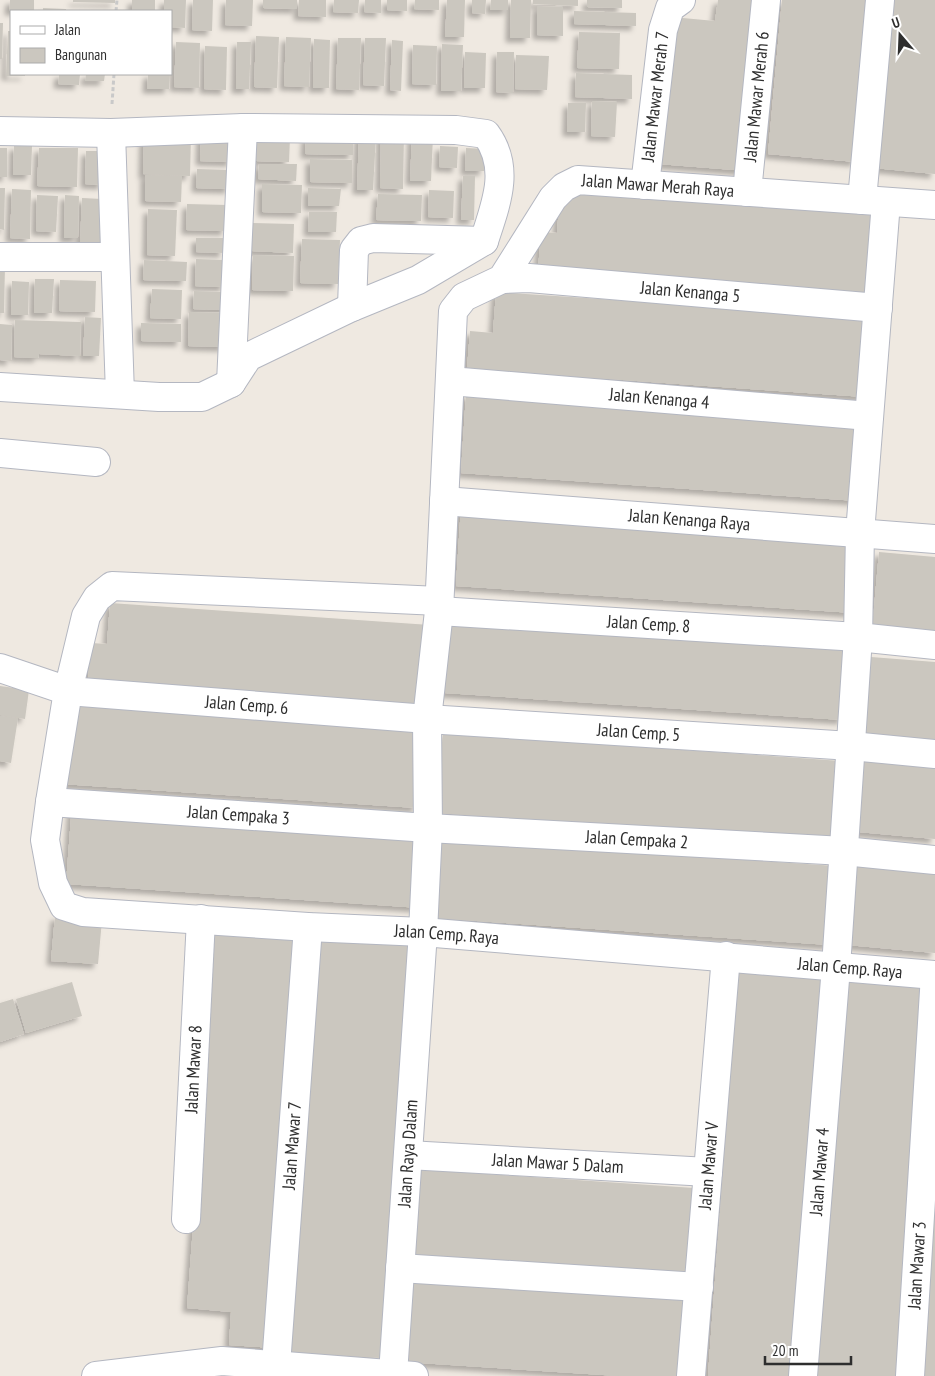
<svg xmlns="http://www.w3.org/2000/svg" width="935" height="1376" font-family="'PT Sans Narrow',sans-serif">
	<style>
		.building { fill: #cbc7bf; filter: url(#shadow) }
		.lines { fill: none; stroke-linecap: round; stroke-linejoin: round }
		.street-casing { stroke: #b4b7c1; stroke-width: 30 }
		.path { stroke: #c9c9c9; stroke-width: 3; stroke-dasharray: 4 2.5; stroke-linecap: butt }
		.street { stroke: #fff; stroke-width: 28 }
		.labels { text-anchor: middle; stroke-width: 4; stroke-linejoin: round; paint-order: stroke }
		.street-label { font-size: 18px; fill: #2e2e2e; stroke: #fff }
	</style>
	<defs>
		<filter id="shadow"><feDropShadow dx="-4.5" dy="4.5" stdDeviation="2.5" flood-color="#0004"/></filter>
	</defs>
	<rect width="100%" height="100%" fill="#efe9e1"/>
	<g class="building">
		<polygon points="10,0 34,0 34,11 9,11"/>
		<polygon points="73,0 115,0 115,3 73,2"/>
		<rect x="132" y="0" width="23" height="11"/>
		<polygon points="164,0 186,0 185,28 171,27 171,11 164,11"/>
		<polygon points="193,0 213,0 212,31 192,30"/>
		<polygon points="226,0 253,0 252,26 225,25"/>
		<polygon points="263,0 297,0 297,9 263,8"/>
		<polygon points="299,0 326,0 326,17 298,16"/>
		<polygon points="334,0 359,0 358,13 333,12"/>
		<polygon points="365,0 381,0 381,13 364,12"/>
		<polygon points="387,0 407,0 407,11 387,10"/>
		<polygon points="415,0 439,0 439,10 414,9"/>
		<polygon points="447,0 465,0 464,37 445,37"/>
		<polygon points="472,0 486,0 485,14 472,13"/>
		<polygon points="491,0 508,0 508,10 490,10"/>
		<polygon points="511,0 531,0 530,38 510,38"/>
		<polygon points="533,0 578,0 578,6 533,4"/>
		<polygon points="587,0 622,0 622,8 587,7"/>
		<polygon points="718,0 762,0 747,171 658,164 672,17 715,21"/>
		<polygon points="782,0 871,0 856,162 768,154"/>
		<polygon points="889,0 935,0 935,174 874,168"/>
		<polygon points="537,6 563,7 563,36 537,35"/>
		<polygon points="43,8 66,9 66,11 43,11"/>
		<polygon points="574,11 636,13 636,26 574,24"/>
		<polygon points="0,23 3,23 2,59 0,59"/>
		<polygon points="8,31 11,31 11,74 25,74 25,76 6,76"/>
		<polygon points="579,32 620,33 619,69 577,68"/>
		<polygon points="256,36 279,37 277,88 254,87"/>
		<polygon points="286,37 311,38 309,87 284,86"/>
		<polygon points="338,38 361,38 359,90 336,89"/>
		<polygon points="365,38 386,38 384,86 363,85"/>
		<polygon points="314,39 330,40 329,88 313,88"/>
		<polygon points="392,40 403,41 401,91 390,90"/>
		<polygon points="176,42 200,43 199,88 174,87"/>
		<polygon points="237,42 251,42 249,89 236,89"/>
		<polygon points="442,44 463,45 461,91 441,91"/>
		<polygon points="413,45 437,46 436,85 412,84"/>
		<polygon points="205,46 227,47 226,90 204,89"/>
		<polygon points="465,52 486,53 485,88 464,88"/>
		<polygon points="497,52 514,52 513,93 496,92"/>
		<polygon points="516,55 549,56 547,90 515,89"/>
		<polygon points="576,73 632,75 632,99 575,97"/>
		<polygon points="59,74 80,74 79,85 58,84"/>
		<polygon points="86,74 105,74 104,81 85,81"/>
		<polygon points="148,74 170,74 169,89 147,89"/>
		<polygon points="592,101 617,102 615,137 591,136"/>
		<polygon points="568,103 586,103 585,132 567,132"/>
		<polygon points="201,134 233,135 232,162 200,161"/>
		<polygon points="381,134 404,135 403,189 380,188"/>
		<polygon points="144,135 191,136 190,176 143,174"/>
		<polygon points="359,135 376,135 373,190 357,190"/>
		<polygon points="257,136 290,137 289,162 256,161"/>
		<polygon points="306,136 353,137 353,155 305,154"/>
		<polygon points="412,136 433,136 431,181 410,181"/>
		<polygon points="14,146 32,146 31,175 13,175"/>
		<polygon points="440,146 458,147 457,168 439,167"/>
		<rect x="0" y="148" width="7" height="29"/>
		<polygon points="39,148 78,148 77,187 37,186"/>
		<polygon points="466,148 485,149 484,171 465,171"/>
		<polygon points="86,151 104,151 103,185 85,184"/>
		<polygon points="310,159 352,160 352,183 310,182"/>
		<polygon points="259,164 297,164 296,181 258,179"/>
		<polygon points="197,169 231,170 230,189 196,188"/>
		<polygon points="145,175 182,176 181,202 145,201"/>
		<polygon points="463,176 475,176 474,220 461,220"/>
		<polygon points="262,184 302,185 301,213 262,212"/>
		<polygon points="0,188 5,188 4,230 0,229"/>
		<polygon points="308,188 341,189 339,206 308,206"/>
		<polygon points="12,189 31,190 30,239 10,238"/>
		<polygon points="429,190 454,191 453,218 428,217"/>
		<polygon points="560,193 879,214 873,293 538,270 541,232 557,233"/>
		<polygon points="378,194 422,195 421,221 376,220"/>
		<polygon points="37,195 58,196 56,232 36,231"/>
		<polygon points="65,195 79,196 78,238 64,238"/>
		<polygon points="82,198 102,199 101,243 80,243"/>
		<polygon points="187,204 227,205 226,231 186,230"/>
		<polygon points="148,209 177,210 175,256 147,255"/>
		<polygon points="309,212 337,212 336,232 308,232"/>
		<polygon points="253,223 294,224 293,253 252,251"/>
		<polygon points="196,238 224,238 224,253 196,252"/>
		<polygon points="302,239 340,240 338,284 300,283"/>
		<polygon points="253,255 294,256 293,291 252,290"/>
		<polygon points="196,259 226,260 225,287 195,286"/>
		<polygon points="144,260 187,262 186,281 143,280"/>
		<polygon points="0,265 5,265 4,313 0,313"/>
		<polygon points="35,279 54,279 52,313 34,313"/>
		<polygon points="60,280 96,281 95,312 59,311"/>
		<polygon points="12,281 29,282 28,315 11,315"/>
		<polygon points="152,289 182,290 181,319 150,318"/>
		<polygon points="194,291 228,292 228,310 193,309"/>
		<polygon points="496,292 871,317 865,397 467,369 470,331 493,333"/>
		<polygon points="189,312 227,313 225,347 188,346"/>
		<polygon points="85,317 101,318 99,356 83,356"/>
		<polygon points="15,320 81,322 80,356 39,354 38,358 14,357"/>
		<polygon points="141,323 181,324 181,342 141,341"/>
		<polygon points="0,324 12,325 11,361 0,360"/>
		<polygon points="466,394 864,421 858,501 461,473"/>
		<polygon points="461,506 859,535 854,613 456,586"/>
		<polygon points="879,552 935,557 935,637 872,631"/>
		<polygon points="110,603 430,625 423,704 88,681 91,643 107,644"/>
		<polygon points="452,614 849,641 843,720 445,693"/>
		<polygon points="871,657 935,662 935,742 864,736"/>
		<polygon points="0,686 29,690 25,719 0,715"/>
		<polygon points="68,705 423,729 417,808 62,784"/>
		<polygon points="0,716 18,718 11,763 0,761"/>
		<polygon points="443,733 841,761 835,840 437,813"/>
		<polygon points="865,753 935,759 935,839 858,832"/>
		<polygon points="72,804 427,828 421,908 66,884"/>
		<polygon points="438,839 836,866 830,945 433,918"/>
		<polygon points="854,866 935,873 935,953 847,945"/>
		<polygon points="55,916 102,920 98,964 51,961"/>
		<polygon points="215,930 303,936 273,1348 229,1345 231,1312 187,1308"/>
		<polygon points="321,938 410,944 380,1358 291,1352"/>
		<polygon points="738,968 826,974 797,1376 708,1376"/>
		<polygon points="72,982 82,1016 26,1033 16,999"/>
		<polygon points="842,982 930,988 902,1376 813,1376"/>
		<polygon points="13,999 24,1034 0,1042 0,1003"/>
		<polygon points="415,1169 694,1188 688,1274 408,1255"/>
		<polygon points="935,1193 935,1376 920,1376"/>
		<polygon points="410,1275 690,1294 684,1376 619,1376 404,1362"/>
	</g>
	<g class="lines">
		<g class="street-casing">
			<g id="street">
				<path d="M 0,131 L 111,133 L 243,128 L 456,130 L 486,134 C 511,168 496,204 484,241 L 418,280 L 352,307 L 248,357 L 231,383 L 202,397 L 159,397 L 0,387"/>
				<polyline points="111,133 120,394"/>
				<path id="s1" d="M 645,185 L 663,30 L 670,8 L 681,0"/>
				<path id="s2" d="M 747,192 L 766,0"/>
				<polyline points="862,200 880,0"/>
				<polyline points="0,257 114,257"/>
				<path id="s3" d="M 502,279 L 529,278 L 878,308"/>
				<polyline points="352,307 354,250 361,241 373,238 484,241"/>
				<path id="s4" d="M 450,381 L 869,416"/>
				<polyline points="231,383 243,128"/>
				<polyline points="0,453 96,462"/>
				<path id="s5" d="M 444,501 L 935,539"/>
				<path id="s6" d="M 439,601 L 112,586 L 97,598 L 86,616 L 68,691 L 50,802 L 45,840 L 53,883 L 64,906 L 83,912 L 308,927 L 423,932 L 935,975"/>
				<path id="s7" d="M 439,611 L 858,637 L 935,645"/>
				<path id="s8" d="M 0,668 L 68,691 L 427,719 L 851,746 L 935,754"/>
				<path id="s9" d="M 50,802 L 428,828 L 844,851 L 935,860"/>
				<path id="s10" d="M 408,1155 L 708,1172"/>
				<path id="s11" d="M 186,1219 L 201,919"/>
				<polyline points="400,1268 699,1287"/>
				<path id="s12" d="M 276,1365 L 308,927"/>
				<path id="s13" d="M 393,1374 L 423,932 L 428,828 L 427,719 L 439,611 L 453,311 L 464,297 L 502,279 L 553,198 L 564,187 L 578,180 L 935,205"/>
				<polyline points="96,1376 222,1361 414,1376"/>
				<path id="s14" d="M 691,1376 L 726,956"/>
				<path id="s15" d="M 803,1376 L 836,967 L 858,637 L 860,533 L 886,202"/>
				<path id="s16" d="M 910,1376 L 935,975"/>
			</g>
		</g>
		<g class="path">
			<polyline points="116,11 117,0"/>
			<polyline points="112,104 114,74"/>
		</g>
		<use href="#street" class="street"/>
	</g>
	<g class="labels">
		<g class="street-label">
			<text dy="6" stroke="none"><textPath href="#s2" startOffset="96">Jalan Mawar Merah 6</textPath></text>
			<text dy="6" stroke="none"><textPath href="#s1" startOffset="89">Jalan Mawar Merah 7</textPath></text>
			<text dy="6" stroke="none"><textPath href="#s13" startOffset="1332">Jalan Mawar Merah Raya</textPath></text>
			<text dy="6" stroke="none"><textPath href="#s3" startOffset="189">Jalan Kenanga 5</textPath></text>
			<text dy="6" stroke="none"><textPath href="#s4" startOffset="210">Jalan Kenanga 4</textPath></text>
			<text dy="6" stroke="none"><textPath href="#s5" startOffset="246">Jalan Kenanga Raya</textPath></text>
			<text dy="6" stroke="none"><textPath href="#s7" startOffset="210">Jalan Cemp. 8</textPath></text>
			<text dy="6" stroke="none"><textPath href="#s8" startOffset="251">Jalan Cemp. 6</textPath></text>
			<text dy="6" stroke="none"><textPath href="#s8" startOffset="644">Jalan Cemp. 5</textPath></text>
			<text dy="6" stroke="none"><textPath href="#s9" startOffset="189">Jalan Cempaka 3</textPath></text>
			<text dy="6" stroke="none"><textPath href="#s9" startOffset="588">Jalan Cempaka 2</textPath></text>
			<text dy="6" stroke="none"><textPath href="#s6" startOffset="1049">Jalan Cemp. Raya</textPath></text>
			<text dy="6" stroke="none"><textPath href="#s6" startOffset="1454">Jalan Cemp. Raya</textPath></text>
			<text dy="6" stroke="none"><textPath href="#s11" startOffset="150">Jalan Mawar 8</textPath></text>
			<text dy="6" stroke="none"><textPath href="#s12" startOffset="220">Jalan Mawar 7</textPath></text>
			<text dy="6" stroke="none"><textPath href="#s13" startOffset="221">Jalan Raya Dalam</textPath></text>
			<text dy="6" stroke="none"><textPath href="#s10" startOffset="150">Jalan Mawar 5 Dalam</textPath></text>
			<text dy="6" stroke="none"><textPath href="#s14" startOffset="211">Jalan Mawar V</textPath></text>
			<text dy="6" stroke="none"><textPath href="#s15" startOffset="205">Jalan Mawar 4</textPath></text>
			<text dy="6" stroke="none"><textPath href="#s16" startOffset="111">Jalan Mawar 3</textPath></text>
		</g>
	</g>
	<rect x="10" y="10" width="162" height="65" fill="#ffffff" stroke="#ababab"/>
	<rect x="20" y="26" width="25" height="8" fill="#ffffff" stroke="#ababab"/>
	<text x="55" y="35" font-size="15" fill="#2e2e2e">Jalan</text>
	<rect x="20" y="48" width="25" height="15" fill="#cbc7bf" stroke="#ababab"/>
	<text x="55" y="60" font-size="15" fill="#2e2e2e">Bangunan</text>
	<g transform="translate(900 35) rotate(341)" stroke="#ffffff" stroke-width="4" paint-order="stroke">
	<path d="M0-4L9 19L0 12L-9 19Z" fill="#2e2e2e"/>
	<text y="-8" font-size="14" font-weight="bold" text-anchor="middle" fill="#2e2e2e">U</text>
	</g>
	<path d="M765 1356v8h86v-8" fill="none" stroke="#2e2e2e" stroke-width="2.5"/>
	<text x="772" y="1356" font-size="15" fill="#2e2e2e" stroke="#ffffff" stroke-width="4" paint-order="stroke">20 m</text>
</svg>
